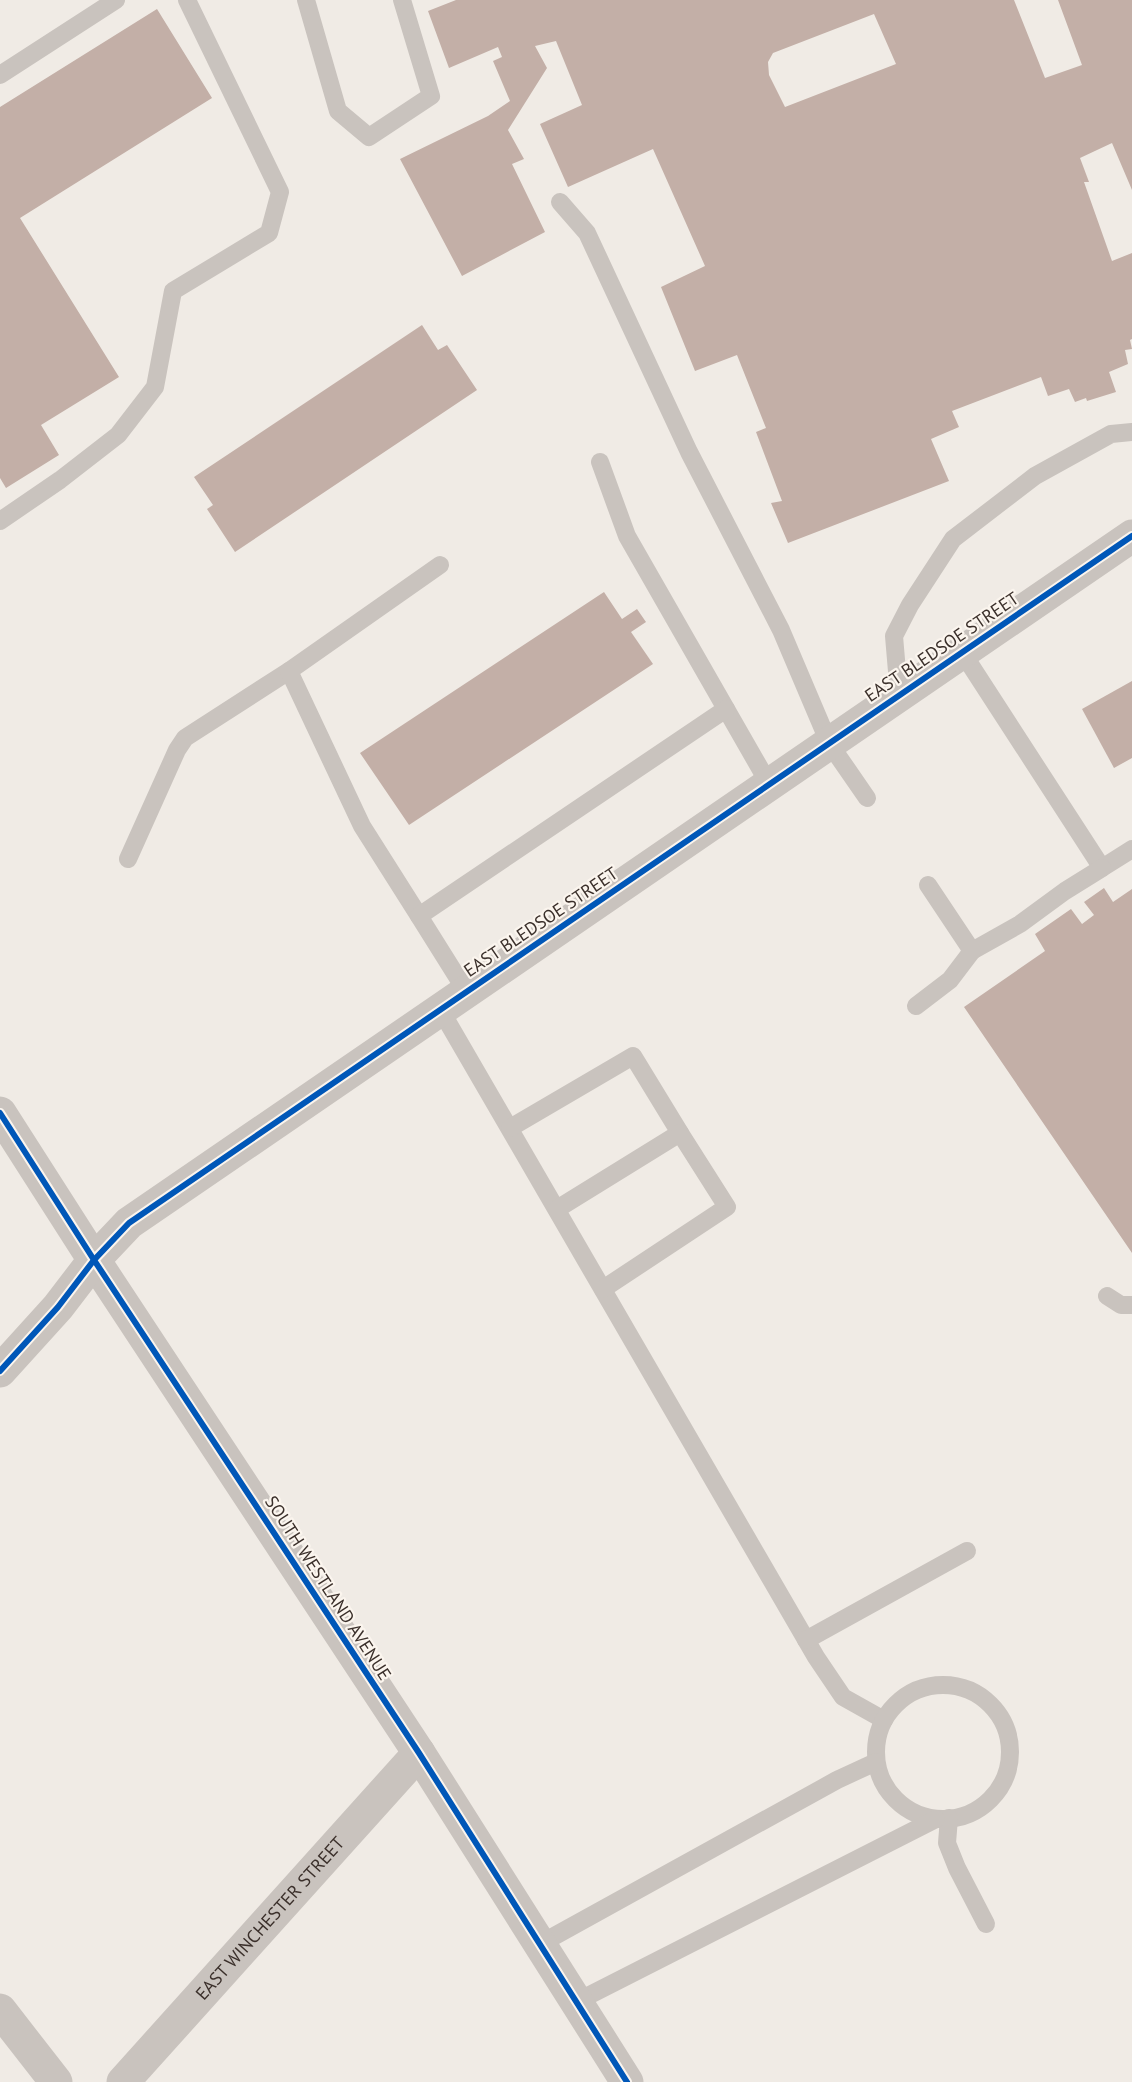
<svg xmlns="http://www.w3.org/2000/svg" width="1132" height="2082" font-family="'PT Sans',sans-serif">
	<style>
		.building { fill: #c3afa7; fill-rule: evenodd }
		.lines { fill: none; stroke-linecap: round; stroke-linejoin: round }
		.service { stroke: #c9c3be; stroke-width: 18 }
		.minor { stroke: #c9c3be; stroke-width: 33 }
		.cycleway-casing { stroke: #fbf5ee; stroke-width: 10 }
		.cycleway { stroke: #0057b8; stroke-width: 6 }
		.labels { text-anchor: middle; stroke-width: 4.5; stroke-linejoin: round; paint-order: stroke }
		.street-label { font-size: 18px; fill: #3b302b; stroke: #fbf5ee }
	</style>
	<rect width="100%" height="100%" fill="#f0ebe5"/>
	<g class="building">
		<path d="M 456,0 L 1014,0 L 1045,78 L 1082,65 L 1058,0 L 1132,0 L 1132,190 L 1112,143 L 1080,158 L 1089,182 L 1084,182 L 1112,261 L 1132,253 L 1132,339 L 1130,340 L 1132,349 L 1125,350 L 1128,364 L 1109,372 L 1116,392 L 1087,401 L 1086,398 L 1075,402 L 1069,389 L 1048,396 L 1041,377 L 952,411 L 959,427 L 931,439 L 949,481 L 788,543 L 771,503 L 782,501 L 756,432 L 766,428 L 737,355 L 695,371 L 661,287 L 705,266 L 653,149 L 568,187 L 540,124 L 582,105 L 556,41 L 535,46 L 547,68 L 508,130 L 524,159 L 512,164 L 545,232 L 462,276 L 400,159 L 488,116 L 510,101 L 493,61 L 502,57 L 498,47 L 449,68 L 428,11 ZM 874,14 L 896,64 L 785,107 L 769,75 L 768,62 L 773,53 Z"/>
		<polygon points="157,9 212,98 20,218 119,377 41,425 59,455 6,488 0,478 0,107"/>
		<polygon points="422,325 438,350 447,345 477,390 235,552 207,509 213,505 194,477"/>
		<polygon points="604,592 622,619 637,609 646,622 631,632 653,664 409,825 360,753"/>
		<polygon points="1132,681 1132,758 1114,768 1082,709"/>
		<polygon points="1104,888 1113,902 1132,889 1132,1253 964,1007 1045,951 1035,934 1071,909 1082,924 1094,915 1084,902"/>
	</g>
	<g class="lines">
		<g class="service">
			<polyline points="306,0 338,111 369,137 431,96 402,0"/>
			<polyline points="0,75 116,0"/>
			<polyline points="560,202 587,233 689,452 781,630 829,743 867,798"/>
			<polyline points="600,462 627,536 769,784"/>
			<polyline points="0,521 60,480 118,435 155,387 173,291 269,233 280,192 187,0"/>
			<polyline points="962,652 1102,868 1132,849"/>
			<polyline points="899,695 894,636 910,605 953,539 1035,476 1111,434 1132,432"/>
			<polyline points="128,859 177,750 185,738 289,671"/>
			<polyline points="419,916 362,826 289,671 440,565"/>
			<polyline points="972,951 1020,924 1065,891 1102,868"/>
			<polyline points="466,991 419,916 726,709"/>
			<polyline points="916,1006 950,980 972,951 928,885"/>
			<polyline points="440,1009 816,1657 843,1697 884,1720"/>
			<polyline points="510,1128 633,1056 680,1133 557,1209"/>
			<polyline points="603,1289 727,1207 680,1133"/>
			<polyline points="1107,1296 1121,1305 1132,1305"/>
			<polyline points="806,1640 967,1551"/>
			<circle cx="943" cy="1752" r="67"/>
			<polyline points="949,1818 947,1843 957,1868 986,1924"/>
			<polyline points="540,1944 837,1780 876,1762"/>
			<polyline points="576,2002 936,1819"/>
		</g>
		<g class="minor">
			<polyline points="0,1113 94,1260 419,1753 627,2082"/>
			<polyline points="0,1371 58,1307 94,1260 129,1223 1132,536"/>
			<polyline points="0,2010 56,2082"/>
			<path id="s1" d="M 123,2082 L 419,1753"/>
		</g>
		<g class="cycleway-casing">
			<g id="cycleway">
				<polyline points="0,1113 94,1260 419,1753 627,2082"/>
				<polyline points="0,1371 58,1307 94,1260 129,1223 1132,536"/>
			</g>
		</g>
		<use href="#cycleway" class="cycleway"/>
	</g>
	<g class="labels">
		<g class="street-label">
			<text transform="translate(942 647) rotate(-34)" y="6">EAST BLEDSOE STREET</text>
			<text transform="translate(541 922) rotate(-34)" y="6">EAST BLEDSOE STREET</text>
			<text transform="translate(328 1588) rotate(57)" y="6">SOUTH WESTLAND AVENUE</text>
			<text dy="6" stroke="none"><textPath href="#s1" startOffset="220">EAST WINCHESTER STREET</textPath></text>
		</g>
	</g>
</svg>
